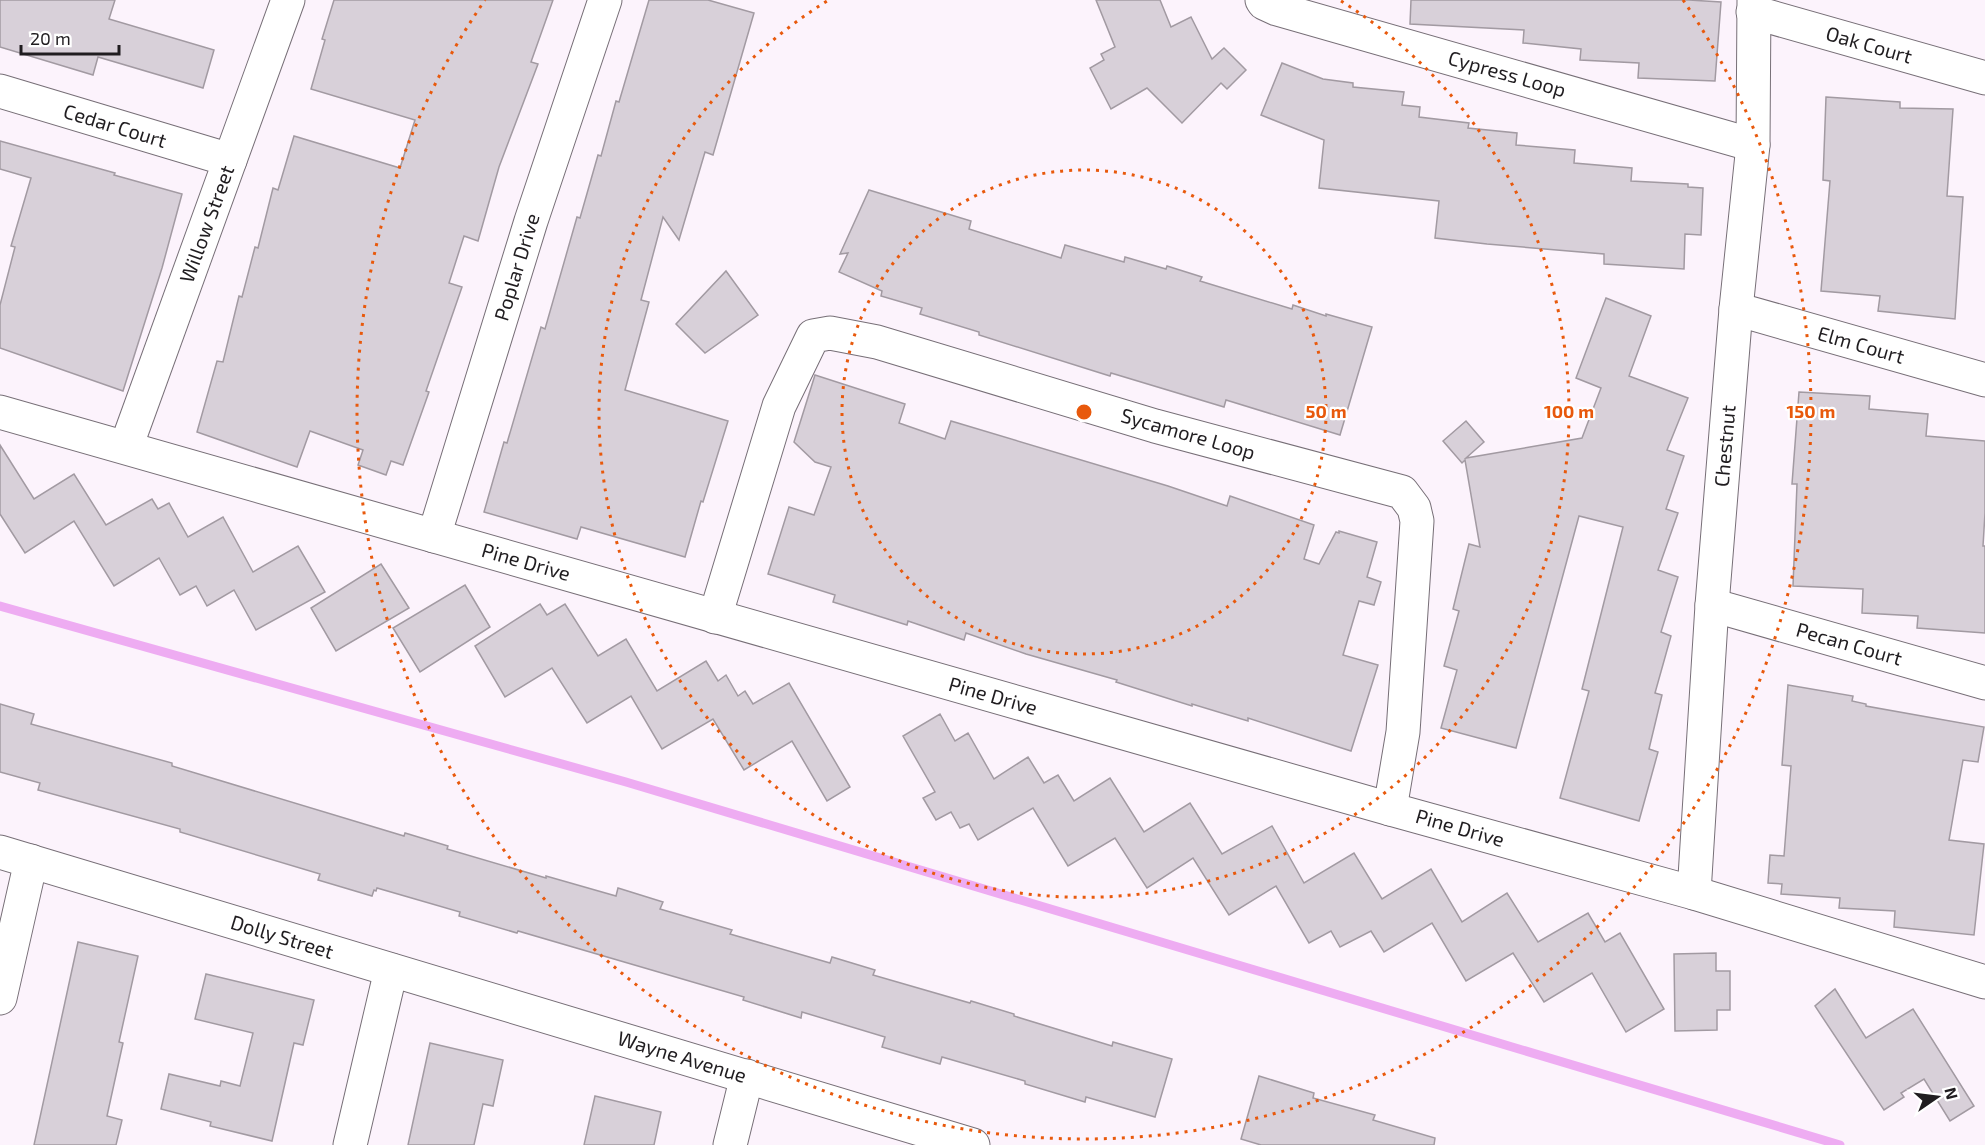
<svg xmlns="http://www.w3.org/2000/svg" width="1985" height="1145" font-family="'Exo 2',sans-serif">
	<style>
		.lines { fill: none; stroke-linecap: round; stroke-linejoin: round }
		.stream { stroke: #eeacf2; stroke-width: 9 }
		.building { fill: #d8d0d9; stroke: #a29aa2; stroke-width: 1.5 }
		.street-casing { stroke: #776f77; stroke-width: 35 }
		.street { stroke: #fff; stroke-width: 33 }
		.ring { fill: none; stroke: #e8590c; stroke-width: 3; stroke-dasharray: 3 6 }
		.labels { text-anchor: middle; stroke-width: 4.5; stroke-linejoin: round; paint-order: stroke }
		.street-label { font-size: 20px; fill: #201d20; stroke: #fff }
		.centre { fill: #e8590c; stroke: #fff; stroke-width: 3 }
		.ring-label { font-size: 18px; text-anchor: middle; font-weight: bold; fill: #e8590c; stroke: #fff; stroke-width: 4.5; stroke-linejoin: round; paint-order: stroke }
	</style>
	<rect width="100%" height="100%" fill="#fcf3fc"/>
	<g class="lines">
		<polyline class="stream" points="0,606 626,782 1840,1145"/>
	</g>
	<g class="building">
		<polygon points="0,0 115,0 109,19 214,50 203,88 98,57 93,75 0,47"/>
		<polygon points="334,0 553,0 531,62 538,64 499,167 478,241 464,236 449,283 462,287 426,391 429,392 403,465 391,461 386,475 358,465 363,450 310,431 297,467 197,432 217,361 223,362 239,296 242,297 255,247 258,248 273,188 278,190 294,136 400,168 415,120 311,89 325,40 322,39"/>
		<polygon points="649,0 708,0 754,13 713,155 705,152 679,240 663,217 641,300 649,302 625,390 728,421 703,502 701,501 685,557 581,527 577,539 484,512 504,442 507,443 541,327 545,329 577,217 580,218 598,155 601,156 616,101 619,102"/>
		<polygon points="1096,0 1160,0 1171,27 1191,17 1212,59 1224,48 1246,70 1227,89 1221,83 1182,123 1147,88 1111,109 1090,68 1104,60 1101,54 1115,47"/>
		<polygon points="1411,0 1689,0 1721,2 1715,81 1638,78 1639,63 1580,60 1581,49 1523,43 1524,30 1410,24"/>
		<polygon points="1282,63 1323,79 1353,83 1353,87 1404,92 1402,105 1420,107 1419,117 1469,123 1468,128 1517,133 1516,145 1575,150 1574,163 1632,168 1631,181 1688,184 1688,187 1703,188 1701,235 1685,234 1684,269 1604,264 1604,254 1487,244 1435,238 1439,201 1319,188 1324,140 1261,115"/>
		<polygon points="1826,97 1900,102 1900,108 1953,109 1947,196 1963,197 1955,319 1878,311 1880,296 1821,291 1830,181 1823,180"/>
		<polygon points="0,141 115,173 114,175 182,194 162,268 123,391 0,348 0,305 15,247 11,246 31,178 0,169"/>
		<polygon points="869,190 971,221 969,229 1061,258 1065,245 1124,262 1125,257 1166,269 1167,266 1202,277 1200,281 1292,309 1293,305 1326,316 1326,314 1372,327 1340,435 1226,400 1224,407 1111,373 1110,376 979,335 979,332 920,314 922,308 881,296 882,291 839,272 848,253 840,254"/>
		<polygon points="726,271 758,315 705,353 676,324"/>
		<polygon points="1606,298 1651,316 1629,376 1688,398 1667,450 1684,456 1666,509 1678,513 1658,570 1678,577 1661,632 1671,636 1655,693 1662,695 1649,749 1658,752 1639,821 1560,798 1589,691 1582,689 1623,527 1579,516 1516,748 1441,728 1457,670 1444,666 1459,611 1453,609 1469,544 1480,547 1465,460 1462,463 1443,441 1466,421 1484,442 1466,458 1582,438 1601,388 1576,378"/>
		<polygon points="815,375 905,404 899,423 945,439 951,421 1168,486 1227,506 1230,496 1314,525 1304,559 1319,564 1336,532 1339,533 1339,531 1377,542 1367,577 1381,582 1374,605 1359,601 1343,655 1378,665 1351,751 1248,718 1248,721 1192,704 1192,706 1116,682 1117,680 1026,654 966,633 964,640 908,621 907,625 833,602 835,595 768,574 789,507 814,515 831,467 815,462 794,442"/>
		<polygon points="1799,392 1870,396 1869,409 1928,414 1926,436 1985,441 1985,513 1983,546 1985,546 1985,633 1917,628 1918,616 1862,613 1863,589 1793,586 1797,484 1792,484"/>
		<polygon points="0,445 34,499 74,474 106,525 152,499 158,509 169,503 188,537 223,517 253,572 298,546 325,592 256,630 234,590 207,606 196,586 180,595 159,558 114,586 74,521 25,553 0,514"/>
		<polygon points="381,564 409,608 336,651 311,608"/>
		<polygon points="465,585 490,627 420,672 393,628"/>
		<polygon points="540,604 547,615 565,604 598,656 626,639 657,691 706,661 718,681 726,675 738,696 745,691 753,704 789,683 850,787 827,801 792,741 744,770 713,719 662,749 631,696 587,723 552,668 505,697 475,646"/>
		<polygon points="1788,685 1853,696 1852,701 1866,704 1866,706 1984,727 1978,762 1963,760 1949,840 1984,844 1974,935 1894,927 1895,911 1839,908 1840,898 1781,894 1782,884 1768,883 1770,855 1784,856 1791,766 1782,765"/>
		<polygon points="0,704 34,714 31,724 172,763 172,766 404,836 405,833 448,846 447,849 546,878 546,876 616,896 618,888 663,902 660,909 732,930 730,934 830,963 832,957 875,970 873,975 970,1003 971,1001 1014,1014 1014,1016 1112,1046 1113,1042 1172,1059 1155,1117 1086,1097 1085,1102 1025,1084 1025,1081 942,1057 940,1064 882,1047 885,1037 802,1012 801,1018 743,1000 744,997 518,931 517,933 459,916 460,912 377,888 376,891 374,890 372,896 318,880 320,874 180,832 180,829 38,790 40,783 0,772"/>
		<polygon points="940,714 955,741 968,733 994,779 1028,757 1044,783 1058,775 1074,801 1110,778 1144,832 1190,803 1222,854 1272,826 1304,883 1354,853 1382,899 1431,869 1462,922 1507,893 1538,942 1588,913 1605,942 1620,933 1664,1009 1626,1032 1592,973 1544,1002 1513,953 1466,981 1432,923 1384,952 1371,931 1340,947 1331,931 1309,943 1276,886 1229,915 1193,858 1147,888 1115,838 1068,866 1033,808 978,840 969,824 960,828 951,812 936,820 923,798 935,792 903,736"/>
		<polygon points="78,942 138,956 119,1042 123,1043 107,1116 122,1120 116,1145 34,1145"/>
		<polygon points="1716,953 1716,971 1730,971 1730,1010 1717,1010 1717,1030 1675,1031 1674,954"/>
		<polygon points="206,974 314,1000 303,1045 294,1043 272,1141 210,1126 211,1122 161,1109 169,1074 220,1086 221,1081 240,1086 253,1033 195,1019"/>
		<polygon points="1835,989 1866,1038 1913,1009 1974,1106 1950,1121 1924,1079 1901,1093 1904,1097 1884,1110 1815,1006"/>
		<polygon points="430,1043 503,1060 493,1106 483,1104 474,1145 408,1145"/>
		<polygon points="1259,1076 1314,1093 1313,1098 1375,1115 1373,1120 1435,1138 1434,1145 1261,1145 1241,1139"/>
		<polygon points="595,1096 661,1112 654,1145 584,1145"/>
	</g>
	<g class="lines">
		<g class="street-casing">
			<g id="street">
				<polyline points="1262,0 1264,3 1277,9 1753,145"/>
				<polyline points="1753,12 1985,78"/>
				<polyline points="0,91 230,160"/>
				<polyline points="1736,309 1985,380"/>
				<polyline points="0,412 1390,809 1694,893 1985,982"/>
				<polyline points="126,447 288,0"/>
				<polyline points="434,536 531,221 605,0"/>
				<polyline points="1712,605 1985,683"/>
				<polyline points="715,617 779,406 813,336 830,333 877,342 1155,426 1402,492 1414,508 1417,521 1403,732 1390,809"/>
				<polyline points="0,852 973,1145"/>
				<polyline points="1694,893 1712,605 1736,309 1753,145 1754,0"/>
				<polyline points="0,998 31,861"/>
				<polyline points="350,1145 391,970"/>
				<polyline points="730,1145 747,1076"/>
			</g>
		</g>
		<use href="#street" class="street"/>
	</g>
	<g class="ring">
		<circle cx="1084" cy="412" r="242"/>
		<path d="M1341 1A485 485 0 1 1 827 1"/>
		<path d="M1683 0A727 727 0 1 1 485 0"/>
	</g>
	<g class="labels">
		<g class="street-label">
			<text transform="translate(1869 45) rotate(16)" y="7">Oak Court</text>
			<text transform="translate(1507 74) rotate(16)" y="7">Cypress Loop</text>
			<text transform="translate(115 126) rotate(17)" y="7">Cedar Court</text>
			<text transform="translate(207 224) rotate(-70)" y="7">Willow Street</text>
			<text transform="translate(517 267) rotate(-73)" y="7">Poplar Drive</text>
			<text transform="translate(1861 345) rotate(16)" y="7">Elm Court</text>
			<text transform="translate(1188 434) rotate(16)" y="7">Sycamore Loop</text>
			<text transform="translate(1725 446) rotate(-85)" y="7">Chestnut</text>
			<text transform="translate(526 562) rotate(16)" y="7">Pine Drive</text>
			<text transform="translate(1849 644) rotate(16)" y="7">Pecan Court</text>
			<text transform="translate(993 696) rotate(16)" y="7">Pine Drive</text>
			<text transform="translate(1460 828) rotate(16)" y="7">Pine Drive</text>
			<text transform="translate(282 937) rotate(17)" y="7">Dolly Street</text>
			<text transform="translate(682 1057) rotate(17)" y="7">Wayne Avenue</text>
		</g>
	</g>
	<circle cx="1084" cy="412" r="9" class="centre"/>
	<g class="ring-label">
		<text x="1326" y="418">50 m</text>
		<text x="1569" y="418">100 m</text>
		<text x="1811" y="418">150 m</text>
	</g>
	<g transform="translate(1937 1097) rotate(76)" stroke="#ffffff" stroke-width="4.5" paint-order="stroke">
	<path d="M0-4.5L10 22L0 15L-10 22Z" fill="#201d20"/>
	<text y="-9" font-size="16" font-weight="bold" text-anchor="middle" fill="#201d20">N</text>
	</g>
	<path d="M21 45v9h98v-9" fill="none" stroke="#201d20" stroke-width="3"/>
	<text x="30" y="45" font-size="18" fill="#201d20" stroke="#ffffff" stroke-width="4.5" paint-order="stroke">20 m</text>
</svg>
